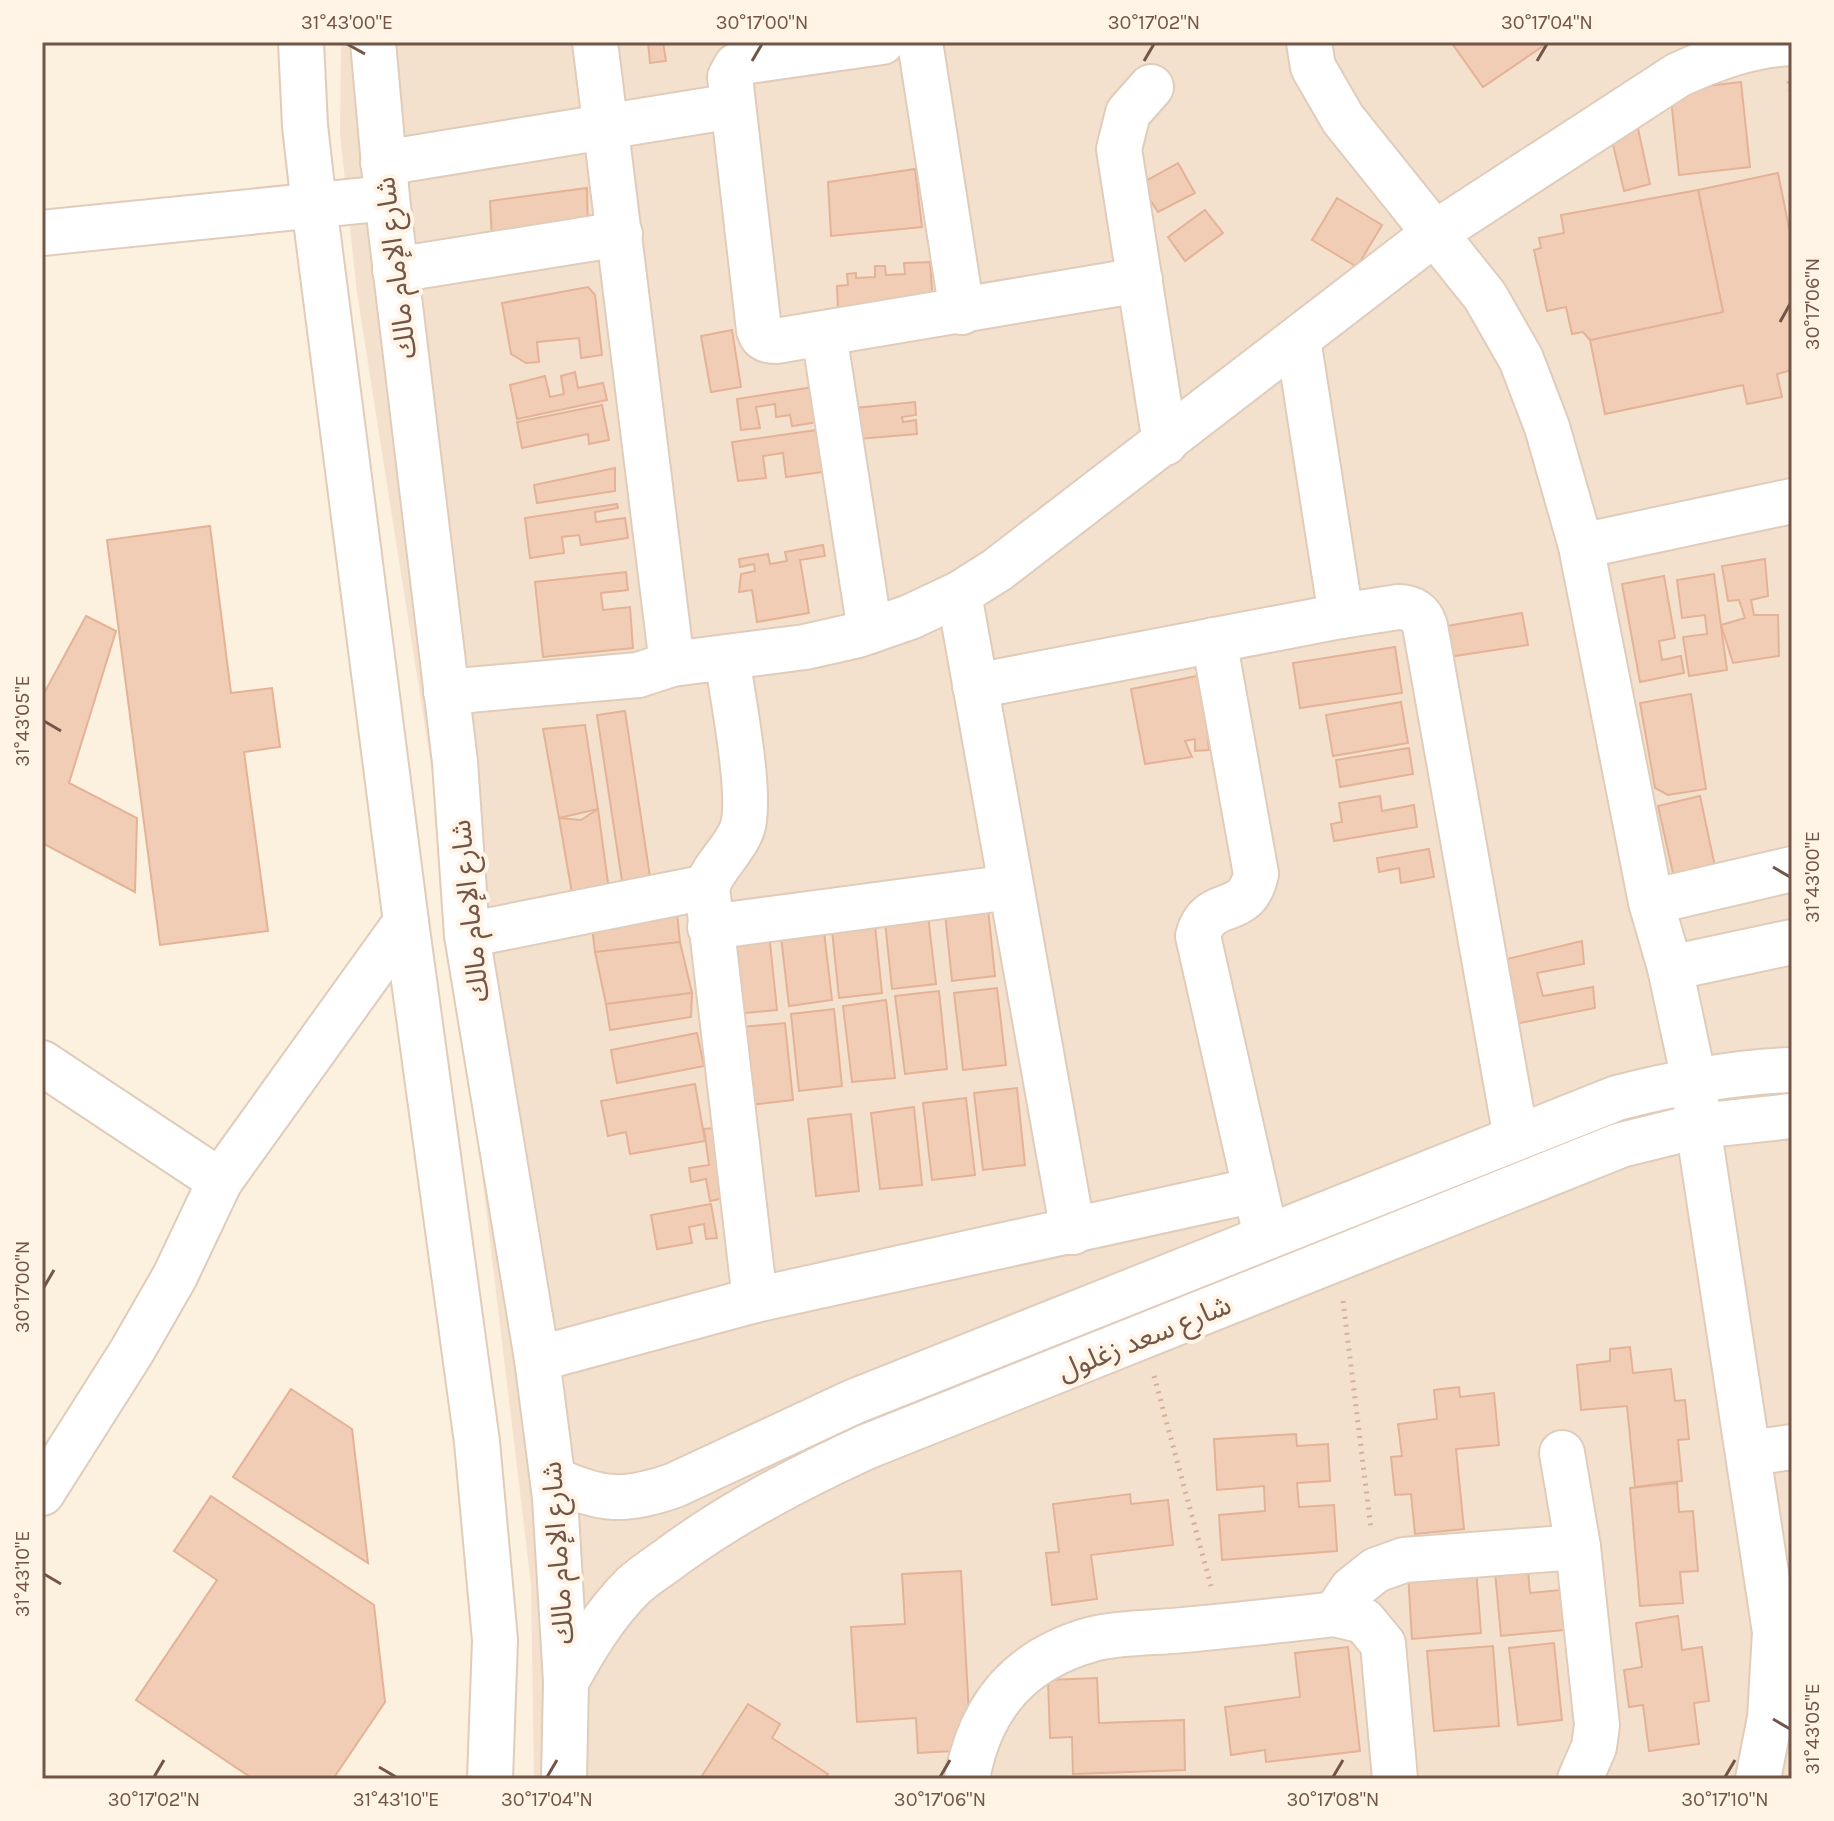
<svg xmlns="http://www.w3.org/2000/svg" width="1834" height="1821" font-family="Karla,'Noto Sans Arabic',sans-serif">
	<style>
		.residential { fill: #f4e1cd }
		.building { fill: #f2cdb6; stroke: #e4b296; stroke-width: 2 }
		.lines { fill: none; stroke-linecap: round; stroke-linejoin: round }
		.minor-casing { stroke: #e0ccbb; stroke-width: 48 }
		.path { stroke: #d6b09a; stroke-width: 5; stroke-dasharray: 2 6; stroke-linecap: butt }
		.minor { stroke: #fff; stroke-width: 44 }
		.ticks { fill: none; stroke: #725547; stroke-width: 3 }
		.labels { text-anchor: middle; stroke-width: 8; stroke-linejoin: round; paint-order: stroke }
		.street-label { font-size: 28px; fill: #725547; stroke: #fff4e5 }
		.neatline { fill: none; stroke: #725547; stroke-width: 3 }
		.ticks-label { font-size: 20px; text-anchor: middle; fill: #725547 }
	</style>
	<rect width="100%" height="100%" fill="#fcf0de"/>
	<polygon class="residential" points="341,42 1792,42 1792,1779 534,1779 531,1584 439,816 357,293 340,134"/>
	<g class="building">
		<polygon points="648,42 663,42 666,61 650,63"/>
		<polygon points="1451,42 1549,42 1483,87"/>
		<polygon points="1741,82 1750,167 1679,175 1670,90"/>
		<polygon points="1637,124 1650,184 1624,191 1610,132"/>
		<polygon points="1178,163 1195,193 1158,212 1140,184"/>
		<polygon points="915,169 922,227 831,236 828,182"/>
		<polygon points="1778,173 1792,243 1792,370 1777,374 1782,397 1747,404 1743,385 1605,414 1590,340 1723,312 1698,190"/>
		<polygon points="587,188 588,233 492,241 490,201"/>
		<polygon points="1698,190 1723,312 1590,340 1583,332 1572,334 1566,307 1547,311 1534,250 1541,248 1539,238 1564,233 1561,215"/>
		<polygon points="1337,198 1382,225 1357,267 1312,240"/>
		<polygon points="1205,210 1223,233 1185,261 1168,237"/>
		<polygon points="930,262 933,303 838,310 837,286 848,285 847,274 856,273 856,278 875,277 875,266 885,266 886,275 905,274 904,263"/>
		<polygon points="588,287 595,295 602,355 581,358 579,338 537,342 539,362 526,363 511,354 502,303"/>
		<polygon points="732,330 741,387 711,392 701,336"/>
		<polygon points="575,372 578,388 603,383 607,400 517,419 510,385 545,376 550,397 564,394 561,376"/>
		<polygon points="814,387 819,422 792,426 790,415 776,417 775,404 756,407 760,428 741,430 737,399"/>
		<polygon points="915,402 916,415 902,417 903,422 916,420 917,434 846,440 844,409"/>
		<polygon points="602,405 609,440 589,444 588,434 522,448 517,422"/>
		<polygon points="817,430 823,472 786,477 783,453 763,456 766,478 738,481 732,442"/>
		<polygon points="615,468 615,491 537,503 534,485"/>
		<polygon points="617,504 618,508 595,512 596,522 625,518 628,538 581,545 579,535 562,537 564,553 530,558 525,518"/>
		<polygon points="210,526 231,693 272,688 280,747 244,752 268,931 160,945 107,540"/>
		<polygon points="823,545 825,556 800,560 809,613 757,622 752,590 739,592 741,574 755,571 754,564 740,567 739,559 768,554 770,564 787,561 785,552"/>
		<polygon points="1765,559 1768,596 1751,600 1754,615 1778,615 1779,656 1733,663 1721,625 1745,618 1739,600 1728,601 1722,566"/>
		<polygon points="626,572 628,590 601,593 603,610 630,607 633,648 543,657 535,582"/>
		<polygon points="1714,574 1727,670 1689,676 1683,637 1707,634 1705,615 1682,618 1677,580"/>
		<polygon points="1664,576 1675,638 1659,641 1662,660 1681,656 1684,673 1640,682 1622,584"/>
		<polygon points="1522,613 1528,645 1448,657 1441,627"/>
		<polygon points="86,616 116,631 69,783 137,818 135,892 42,843 42,697"/>
		<polygon points="1395,647 1402,693 1300,708 1293,663"/>
		<polygon points="1202,675 1209,750 1195,751 1195,739 1185,741 1192,757 1145,764 1131,689"/>
		<polygon points="1691,694 1706,789 1668,795 1655,788 1640,703"/>
		<polygon points="1401,702 1408,743 1333,756 1326,715"/>
		<polygon points="625,711 650,877 622,881 597,715"/>
		<polygon points="585,725 598,809 559,818 543,729"/>
		<polygon points="1409,748 1413,774 1340,787 1336,760"/>
		<polygon points="1380,796 1382,811 1414,805 1417,827 1334,841 1331,824 1342,822 1339,803"/>
		<polygon points="1700,796 1718,881 1676,887 1658,806"/>
		<polygon points="598,809 610,898 574,905 559,818 581,820"/>
		<polygon points="1429,849 1434,877 1401,883 1399,868 1379,872 1377,858"/>
		<polygon points="987,899 995,976 952,981 944,904"/>
		<polygon points="676,903 680,942 595,952 591,918"/>
		<polygon points="927,907 936,984 892,989 884,912"/>
		<polygon points="874,916 882,993 839,998 831,921"/>
		<polygon points="823,923 832,1000 789,1006 780,928"/>
		<polygon points="769,933 777,1010 734,1014 726,938"/>
		<polygon points="1582,941 1584,964 1537,973 1543,996 1593,987 1595,1008 1515,1024 1499,961"/>
		<polygon points="680,942 692,993 606,1004 595,952"/>
		<polygon points="997,988 1006,1065 963,1070 954,993"/>
		<polygon points="939,991 947,1069 905,1074 895,996"/>
		<polygon points="692,993 691,1017 610,1030 606,1004"/>
		<polygon points="886,1000 895,1078 852,1082 843,1006"/>
		<polygon points="834,1009 842,1086 799,1091 791,1014"/>
		<polygon points="785,1023 793,1100 750,1105 742,1027"/>
		<polygon points="697,1033 704,1066 617,1083 611,1050"/>
		<polygon points="695,1084 705,1141 630,1154 626,1132 608,1136 601,1101"/>
		<polygon points="1017,1088 1025,1165 983,1170 974,1093"/>
		<polygon points="966,1098 975,1175 932,1180 923,1103"/>
		<polygon points="914,1107 922,1185 880,1189 871,1113"/>
		<polygon points="851,1114 859,1191 816,1196 808,1119"/>
		<polygon points="730,1126 734,1196 710,1201 706,1179 691,1182 689,1168 709,1165 704,1129"/>
		<polygon points="711,1204 717,1238 706,1239 704,1224 689,1227 692,1243 657,1249 651,1215"/>
		<polygon points="1630,1347 1633,1373 1671,1369 1675,1401 1685,1400 1689,1439 1678,1440 1682,1481 1635,1487 1627,1406 1581,1410 1577,1365 1610,1361 1610,1349"/>
		<polygon points="1459,1387 1460,1397 1494,1393 1499,1445 1456,1449 1464,1529 1415,1534 1411,1494 1395,1495 1391,1457 1402,1456 1398,1424 1437,1419 1434,1390"/>
		<polygon points="291,1389 352,1429 368,1563 233,1477"/>
		<polygon points="1296,1434 1297,1446 1328,1444 1330,1481 1297,1483 1299,1507 1334,1505 1337,1551 1222,1560 1219,1515 1265,1511 1264,1486 1217,1490 1214,1439"/>
		<polygon points="1677,1483 1679,1512 1693,1511 1698,1571 1680,1572 1683,1603 1640,1606 1630,1488"/>
		<polygon points="1130,1494 1131,1504 1168,1500 1173,1545 1091,1555 1097,1599 1052,1605 1046,1553 1059,1552 1053,1504"/>
		<polygon points="211,1496 374,1605 385,1702 333,1779 253,1779 136,1700 217,1580 174,1551"/>
		<polygon points="1527,1559 1530,1593 1560,1590 1564,1630 1501,1636 1494,1561"/>
		<polygon points="1476,1568 1481,1633 1412,1639 1408,1574"/>
		<polygon points="961,1571 971,1750 918,1753 916,1718 857,1722 851,1627 905,1624 902,1574"/>
		<polygon points="1678,1616 1682,1650 1702,1647 1709,1701 1694,1703 1699,1744 1649,1751 1643,1705 1629,1707 1624,1670 1642,1667 1636,1623"/>
		<polygon points="1554,1643 1562,1720 1518,1725 1509,1648"/>
		<polygon points="1493,1646 1499,1726 1434,1731 1427,1651"/>
		<polygon points="1348,1647 1360,1751 1266,1762 1265,1750 1231,1755 1225,1707 1300,1697 1295,1653"/>
		<polygon points="1097,1678 1099,1723 1184,1720 1185,1770 1073,1774 1072,1737 1050,1738 1048,1680"/>
		<polygon points="748,1704 780,1724 772,1738 828,1774 824,1779 700,1779"/>
	</g>
	<g class="lines">
		<g class="minor-casing">
			<g id="minor">
				<polyline points="301,42 305,126 314,205 406,922 477,1442 495,1640 490,1779"/>
				<polyline points="373,42 387,198 455,762 467,935 537,1359 555,1498 566,1682 564,1779"/>
				<polyline points="595,42 672,664"/>
				<path d="M 882,42 L 749,61 L 736,66 L 730,77 L 759,330 C 762,340 767,341 776,341 L 1140,280"/>
				<polyline points="920,42 962,312"/>
				<polyline points="1309,42 1313,67 1343,119 1485,296 1521,359 1547,427 1581,546 1651,902 1670,968 1694,1080 1698,1126 1775,1632 1770,1718 1758,1779"/>
				<polyline points="1151,87 1128,113 1119,149 1165,443"/>
				<polyline points="383,163 733,106"/>
				<polyline points="42,233 387,198"/>
				<polyline points="395,270 620,234"/>
				<polyline points="824,334 870,631"/>
				<polyline points="1298,339 1341,616"/>
				<polyline points="1581,546 1792,501"/>
				<polyline points="959,594 1073,1232"/>
				<path d="M 1214,640 L 1256,874 C 1246,921 1209,894 1198,936 L 1262,1219"/>
				<path d="M 727,657 C 732,695 753,798 742,829 C 734,851 714,865 707,887 L 755,1300"/>
				<path d="M 975,686 L 1341,616 L 1398,607 C 1412,607 1421,613 1425,626 L 1516,1138"/>
				<path d="M 446,692 L 638,675 L 672,664 L 805,647 L 858,635 L 910,617 L 959,594 L 997,570 L 1435,233 L 1678,75 C 1715,58 1751,45 1792,43"/>
				<polyline points="1651,902 1792,869"/>
				<polyline points="710,927 1011,887"/>
				<polyline points="467,935 707,887"/>
				<polyline points="1670,968 1792,942"/>
				<polyline points="42,1063 220,1181 175,1276 132,1351 42,1493"/>
				<polyline points="220,1181 406,922"/>
				<polyline points="537,1359 755,1300 1255,1190"/>
				<polyline points="1562,1453 1578,1547 1597,1725 1594,1747 1580,1779"/>
				<polyline points="1749,1453 1792,1447"/>
				<path d="M 553,1479 C 601,1501 625,1503 675,1485 L 853,1402 L 1617,1098 C 1675,1083 1732,1072 1792,1070"/>
				<polyline points="1335,1614 1352,1589 1376,1570 1404,1560 1578,1547"/>
				<path d="M 566,1682 C 585,1647 605,1614 633,1586 C 645,1575 660,1566 673,1556 C 733,1512 799,1478 866,1447 L 1621,1145 L 1698,1126 L 1792,1116"/>
				<path d="M 967,1779 C 980,1706 1020,1659 1093,1639 C 1121,1632 1155,1633 1184,1630 C 1234,1625 1285,1620 1335,1614 L 1364,1621 L 1383,1644 L 1395,1779"/>
			</g>
		</g>
		<g class="path">
			<polyline points="1789,81 1792,96"/>
			<polyline points="1343,1301 1371,1529"/>
			<polyline points="1154,1376 1211,1586"/>
		</g>
		<use href="#minor" class="minor"/>
	</g>
	<path class="ticks" d="M 347,44 L 365,54M 752,61 L 762,44M 1144,61 L 1154,44M 1537,61 L 1547,44M 1780,322 L 1790,304M 44,721 L 61,731M 1773,867 L 1790,877M 44,1287 L 54,1270M 44,1574 L 61,1584M 1773,1719 L 1790,1729M 379,1767 L 396,1777M 154,1777 L 164,1760M 547,1777 L 557,1760M 940,1777 L 950,1760M 1333,1777 L 1343,1760M 1725,1777 L 1735,1760"/>
	<g class="labels">
		<g class="street-label">
			<text transform="translate(395 268) rotate(-97)" y="10">شارع الإمام مالك</text>
			<text transform="translate(469 911) rotate(-96)" y="10">شارع الإمام مالك</text>
			<text transform="translate(1144 1337) rotate(-22)" y="10">شارع سعد زغلول</text>
			<text transform="translate(557 1553) rotate(-94)" y="10">شارع الإمام مالك</text>
		</g>
	</g>
	<rect width="1834" height="1821" fill="none" stroke="#fff4e5" stroke-width="88"/>
	<rect x="44" y="44" width="1746" height="1733" class="neatline"/>
	<g class="ticks-label">
		<text x="347" y="29">31°43'00"E</text>
		<text x="762" y="29">30°17'00"N</text>
		<text x="1154" y="29">30°17'02"N</text>
		<text x="1547" y="29">30°17'04"N</text>
		<text transform="translate(1812 304) rotate(-90)" y="7">30°17'06"N</text>
		<text transform="translate(22 721) rotate(-90)" y="7">31°43'05"E</text>
		<text transform="translate(1812 877) rotate(-90)" y="7">31°43'00"E</text>
		<text transform="translate(22 1287) rotate(-90)" y="7">30°17'00"N</text>
		<text transform="translate(22 1574) rotate(-90)" y="7">31°43'10"E</text>
		<text transform="translate(1812 1729) rotate(-90)" y="7">31°43'05"E</text>
		<text x="154" y="1806">30°17'02"N</text>
		<text x="396" y="1806">31°43'10"E</text>
		<text x="547" y="1806">30°17'04"N</text>
		<text x="940" y="1806">30°17'06"N</text>
		<text x="1333" y="1806">30°17'08"N</text>
		<text x="1725" y="1806">30°17'10"N</text>
	</g>
</svg>
